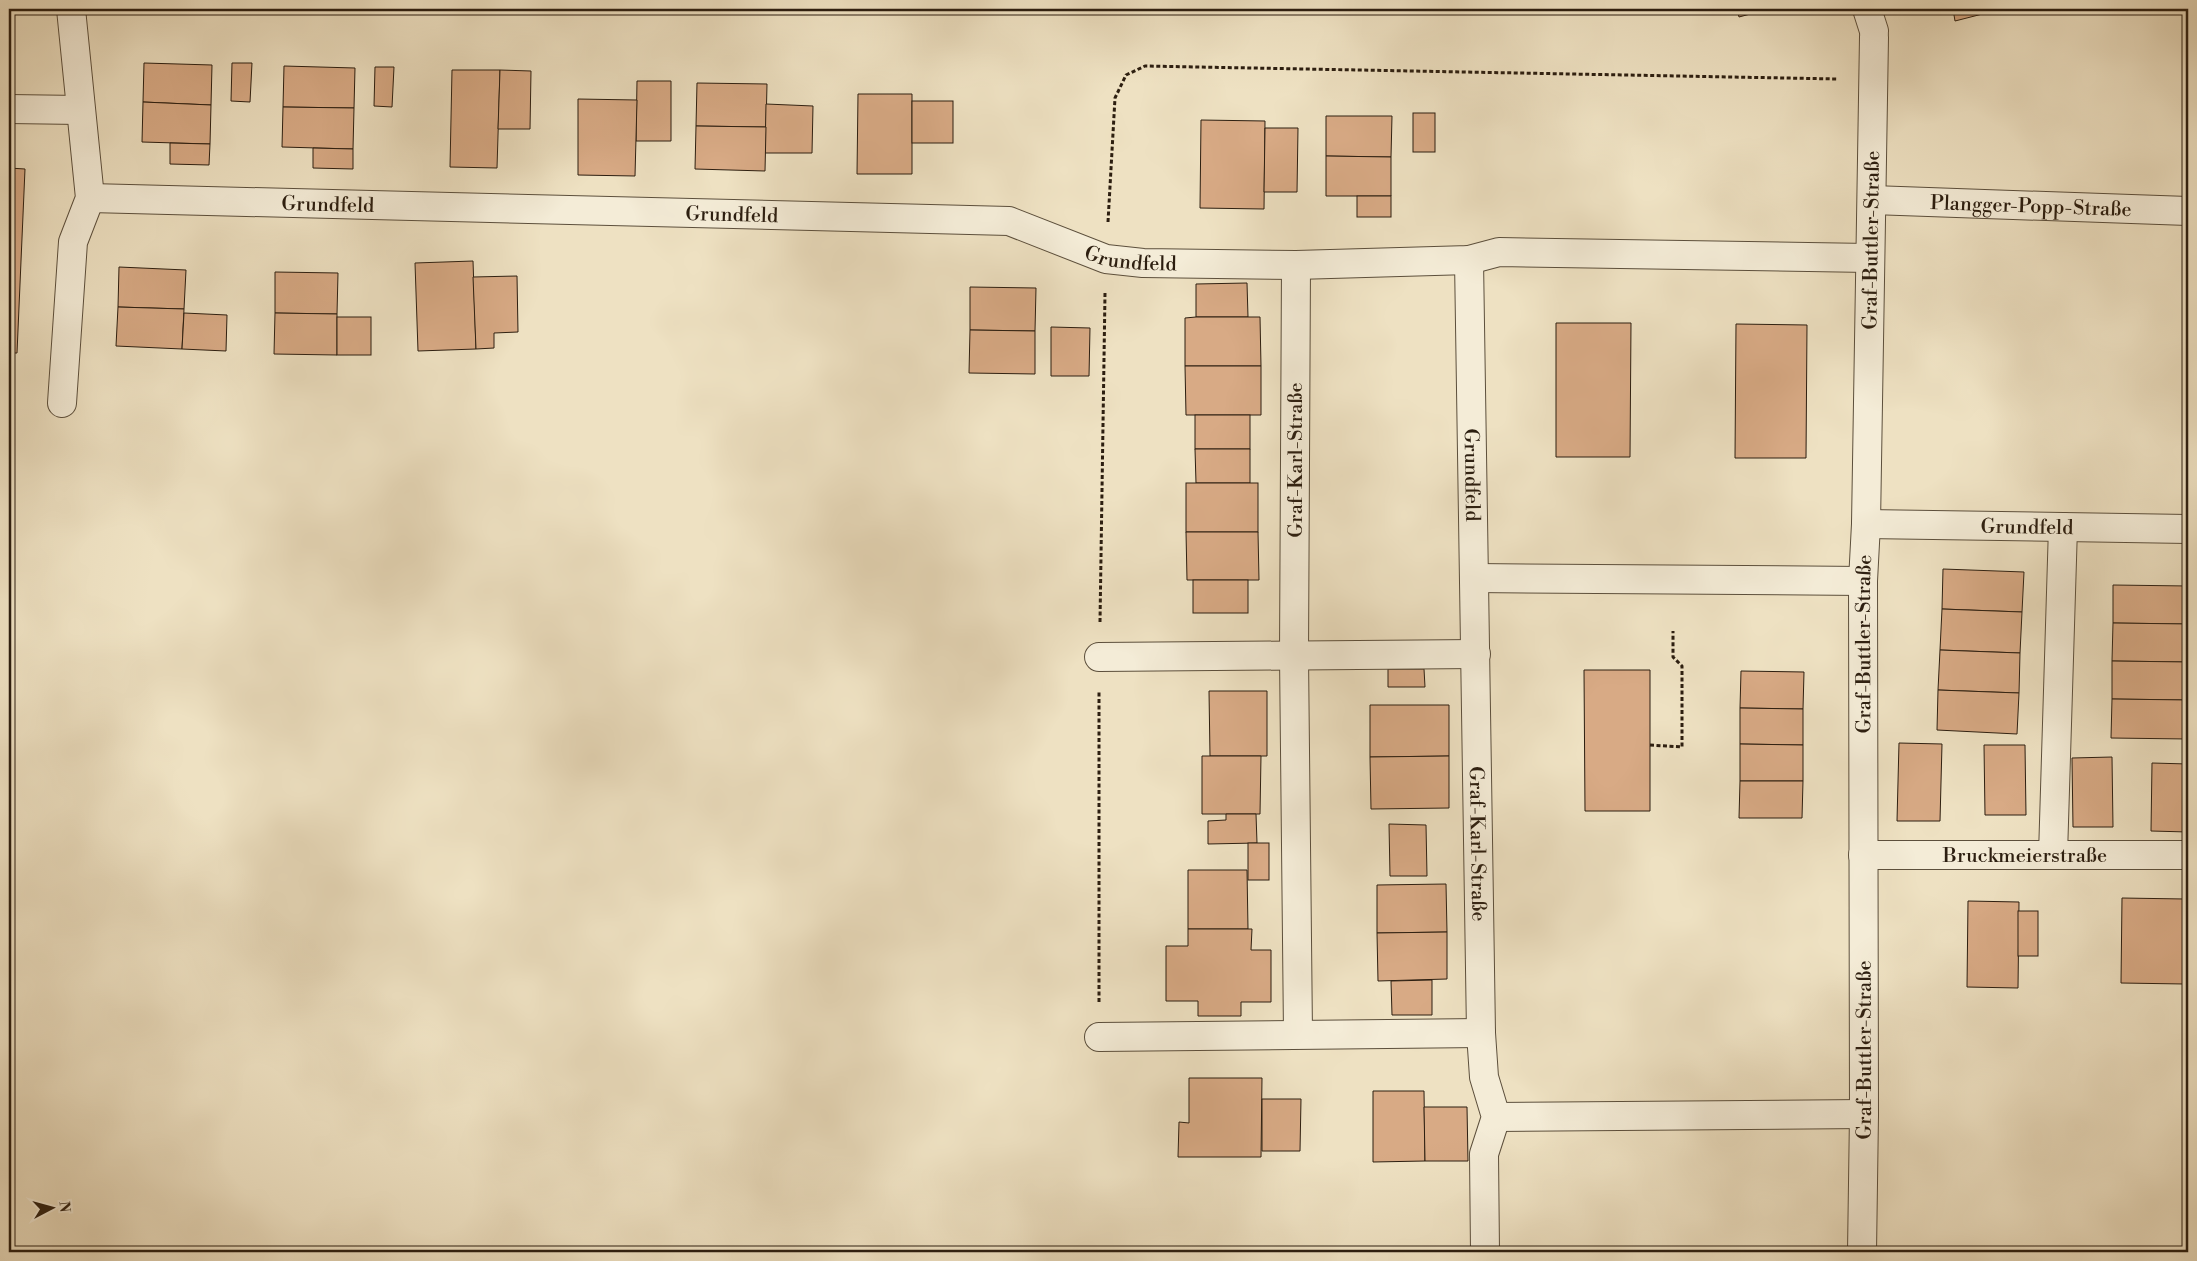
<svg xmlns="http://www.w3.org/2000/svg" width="2197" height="1261" font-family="'Libre Bodoni',serif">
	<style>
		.building { fill: #d8aa85; stroke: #2c1e10 }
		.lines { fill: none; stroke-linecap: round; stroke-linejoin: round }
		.minor-casing { stroke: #5c4f3c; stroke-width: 30 }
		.path { stroke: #2c1e10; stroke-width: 3; stroke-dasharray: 4 2.5; stroke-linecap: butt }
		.minor { stroke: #f4ecd7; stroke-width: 28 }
		.labels { text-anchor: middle; stroke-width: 4; stroke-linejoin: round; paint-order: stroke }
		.street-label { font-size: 20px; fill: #2c1e10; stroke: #f4ecd7 }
	</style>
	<rect width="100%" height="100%" fill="#eee1c2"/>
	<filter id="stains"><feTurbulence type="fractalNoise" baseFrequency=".004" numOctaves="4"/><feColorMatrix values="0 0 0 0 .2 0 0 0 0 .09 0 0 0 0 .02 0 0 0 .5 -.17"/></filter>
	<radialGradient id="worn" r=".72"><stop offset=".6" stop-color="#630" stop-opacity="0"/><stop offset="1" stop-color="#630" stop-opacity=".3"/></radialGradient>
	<g class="building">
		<polygon points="1737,9 1769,9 1739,17"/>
		<polygon points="1953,9 2002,9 1955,21"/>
		<polygon points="144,63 212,65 211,105 143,102"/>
		<polygon points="232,63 252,63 250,102 231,101"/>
		<polygon points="284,66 355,68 354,108 283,107"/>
		<polygon points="375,67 394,67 392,107 374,106"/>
		<polygon points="452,70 500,70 497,168 450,167"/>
		<polygon points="500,70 531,71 530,129 498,129"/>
		<polygon points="637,81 671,81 671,141 636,141"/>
		<polygon points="697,83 767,84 766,127 696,126"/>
		<polygon points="858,94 912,94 912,174 857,174"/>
		<polygon points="578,99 637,100 635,176 578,175"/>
		<rect x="912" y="101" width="41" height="42"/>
		<polygon points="143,102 211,105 210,144 142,142"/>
		<polygon points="766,104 813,106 812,153 765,153"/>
		<polygon points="283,107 354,108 353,149 282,147"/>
		<rect x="1413" y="113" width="22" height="39"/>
		<polygon points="1326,116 1392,116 1391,157 1326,156"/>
		<polygon points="1201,120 1265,121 1264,209 1200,208"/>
		<polygon points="696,126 766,127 765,171 695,169"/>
		<polygon points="1265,128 1298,128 1297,192 1264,192"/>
		<polygon points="170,143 210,144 209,165 170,164"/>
		<polygon points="313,148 353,149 353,169 313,168"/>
		<polygon points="1326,156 1391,157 1391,196 1326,196"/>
		<polygon points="9,168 25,169 17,353 9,353"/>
		<rect x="1357" y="196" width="34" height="21"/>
		<polygon points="473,261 476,349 418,351 415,263"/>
		<polygon points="119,267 186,270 184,309 118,307"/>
		<polygon points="275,272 338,273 337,314 275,313"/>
		<polygon points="517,276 518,332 494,333 494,348 476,349 473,277"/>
		<polygon points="1247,283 1248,317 1196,317 1196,284"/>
		<polygon points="970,287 1036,288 1035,331 970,330"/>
		<polygon points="118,307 184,309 182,349 116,346"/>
		<polygon points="184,313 227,315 226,351 182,349"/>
		<polygon points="275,313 337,314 337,355 274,354"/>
		<rect x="337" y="317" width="34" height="38"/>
		<polygon points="1196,317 1260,317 1261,366 1185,366 1185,318"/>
		<polygon points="1556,323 1631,323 1630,457 1556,457"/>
		<polygon points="1736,324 1807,325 1806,458 1735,458"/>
		<polygon points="1051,327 1090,328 1089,376 1051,376"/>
		<polygon points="970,330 1035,331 1035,374 969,373"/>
		<polygon points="1185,366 1261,366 1261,415 1186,415"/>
		<rect x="1195" y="415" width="55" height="34"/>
		<polygon points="1195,449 1250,449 1250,483 1196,483"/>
		<rect x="1186" y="483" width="72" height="49"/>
		<polygon points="1186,532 1258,532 1259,580 1187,580"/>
		<polygon points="1943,569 2024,572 2022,612 1942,609"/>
		<rect x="1193" y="580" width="55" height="33"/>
		<polygon points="2113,585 2188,586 2188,624 2113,623"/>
		<polygon points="1942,609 2022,612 2020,653 1940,650"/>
		<polygon points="2113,623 2188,624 2188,662 2112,661"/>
		<polygon points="1940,650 2020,653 2019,693 1938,690"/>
		<polygon points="2112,661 2188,662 2188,700 2112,699"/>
		<polygon points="1388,669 1424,669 1425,687 1388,687"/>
		<polygon points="1584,670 1650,670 1650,811 1585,811"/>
		<polygon points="1741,671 1804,672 1803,709 1740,708"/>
		<polygon points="1938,690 2019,693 2017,734 1937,730"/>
		<polygon points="1209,691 1267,691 1267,756 1210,756"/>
		<polygon points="2112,699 2188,700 2188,739 2111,738"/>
		<polygon points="1370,705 1449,705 1449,756 1370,757"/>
		<polygon points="1740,708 1803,709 1803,745 1740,744"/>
		<polygon points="1899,743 1942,744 1940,821 1897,821"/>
		<polygon points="1740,744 1803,745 1803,781 1740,781"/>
		<polygon points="1984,745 2025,745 2026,815 1985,815"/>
		<polygon points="1202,756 1261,756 1260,814 1202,814"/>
		<polygon points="1449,756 1449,808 1371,809 1370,757"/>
		<polygon points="2112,757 2113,827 2073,827 2072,758"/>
		<polygon points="2152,763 2188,764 2188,832 2151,831"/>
		<polygon points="1740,781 1803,781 1802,818 1739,818"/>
		<polygon points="1226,814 1256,814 1257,843 1208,844 1208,821 1226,820"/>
		<polygon points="1389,824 1426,825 1427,876 1390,876"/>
		<rect x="1248" y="843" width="21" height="37"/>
		<polygon points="1188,870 1247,870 1248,929 1188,929"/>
		<polygon points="1446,884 1447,932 1377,933 1377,885"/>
		<polygon points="2122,898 2185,899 2184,984 2121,983"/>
		<polygon points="1968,901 2019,902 2018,988 1967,987"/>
		<rect x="2018" y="911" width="20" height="45"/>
		<polygon points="1188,929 1252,929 1251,950 1271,950 1271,1002 1241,1002 1241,1016 1198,1016 1198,1001 1166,1001 1166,946 1188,946"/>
		<polygon points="1447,932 1447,979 1378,981 1377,933"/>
		<polygon points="2185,939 2188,939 2188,984 2184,984"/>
		<polygon points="1432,980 1432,1015 1392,1015 1391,981"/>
		<polygon points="1189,1078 1262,1078 1261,1157 1178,1157 1179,1122 1189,1123"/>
		<polygon points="1373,1091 1424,1091 1425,1161 1373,1162"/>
		<polygon points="1262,1099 1301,1099 1300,1151 1262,1151"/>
		<polygon points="1424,1107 1467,1107 1468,1161 1425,1161"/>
	</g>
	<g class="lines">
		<g class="minor-casing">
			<g id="minor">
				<polyline points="1867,9 1874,31"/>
				<polyline points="9,109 80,110"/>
				<path id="s1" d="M 90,198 L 1009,221 L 1106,259 L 1143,263 L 1296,265 L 1469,260 L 1499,252 L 1869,258"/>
				<path id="s2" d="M 1872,200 L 2188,211"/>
				<path id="s3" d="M 1469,260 L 1481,1033 L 1484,1077 L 1496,1117 L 1484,1154 L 1485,1252"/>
				<polyline points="1296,265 1294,656 1298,1034"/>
				<polyline points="62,403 73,242 90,198 71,9"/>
				<path id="s4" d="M 1866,524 L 2188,529"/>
				<polyline points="1474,578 1863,581"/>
				<polyline points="1099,657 1476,654"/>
				<path id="s5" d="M 1863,855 L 2188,855"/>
				<polyline points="2053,855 2063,527"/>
				<polyline points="1099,1037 1481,1033"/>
				<polyline points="1496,1117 1864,1114"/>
				<path id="s6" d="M 1862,1252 L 1864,1114 L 1863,581 L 1866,524 L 1874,37"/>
			</g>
		</g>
		<g class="path">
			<polyline points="1108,222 1115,98 1126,75 1145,66 1838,79"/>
			<polyline points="1100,622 1105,293"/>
			<polyline points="1650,745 1682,747 1682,666 1673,657 1673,631"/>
			<polyline points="1099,1002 1099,690"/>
		</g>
		<use href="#minor" class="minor"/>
	</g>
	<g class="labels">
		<g class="street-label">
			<text dy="7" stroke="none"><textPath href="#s1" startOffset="238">Grundfeld</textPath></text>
			<text dy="7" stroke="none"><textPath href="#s2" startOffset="159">Plangger-Popp-Straße</textPath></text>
			<text dy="7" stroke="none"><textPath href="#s1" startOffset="642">Grundfeld</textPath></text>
			<text dy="7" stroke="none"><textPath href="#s6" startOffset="1012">Graf-Buttler-Straße</textPath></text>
			<text dy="7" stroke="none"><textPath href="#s1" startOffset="1048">Grundfeld</textPath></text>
			<text transform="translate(1295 460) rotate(-90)" y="7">Graf-Karl-Straße</text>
			<text dy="7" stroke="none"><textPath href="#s3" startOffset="215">Grundfeld</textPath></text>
			<text dy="7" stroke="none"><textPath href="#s4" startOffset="161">Grundfeld</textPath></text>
			<text dy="7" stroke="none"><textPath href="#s6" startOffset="608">Graf-Buttler-Straße</textPath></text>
			<text dy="7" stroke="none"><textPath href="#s3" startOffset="584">Graf-Karl-Straße</textPath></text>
			<text dy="7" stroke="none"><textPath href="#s5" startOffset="162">Bruckmeierstraße</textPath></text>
			<text dy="7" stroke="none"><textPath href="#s6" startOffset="202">Graf-Buttler-Straße</textPath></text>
		</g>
	</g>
	<rect width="2197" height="1261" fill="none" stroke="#eee1c2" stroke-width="30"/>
	<rect x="10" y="10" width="2177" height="1241" fill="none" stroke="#2c1e10" stroke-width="2.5"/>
	<rect x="15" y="15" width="2167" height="1231" fill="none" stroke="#2c1e10"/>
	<g transform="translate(52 1208) rotate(84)" stroke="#f4ecd7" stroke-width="4" paint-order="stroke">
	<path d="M0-4L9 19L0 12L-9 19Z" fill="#2c1e10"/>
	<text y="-8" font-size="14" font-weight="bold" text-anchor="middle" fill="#2c1e10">N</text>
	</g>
	<rect width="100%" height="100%" filter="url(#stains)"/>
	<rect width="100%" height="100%" fill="url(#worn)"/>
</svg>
